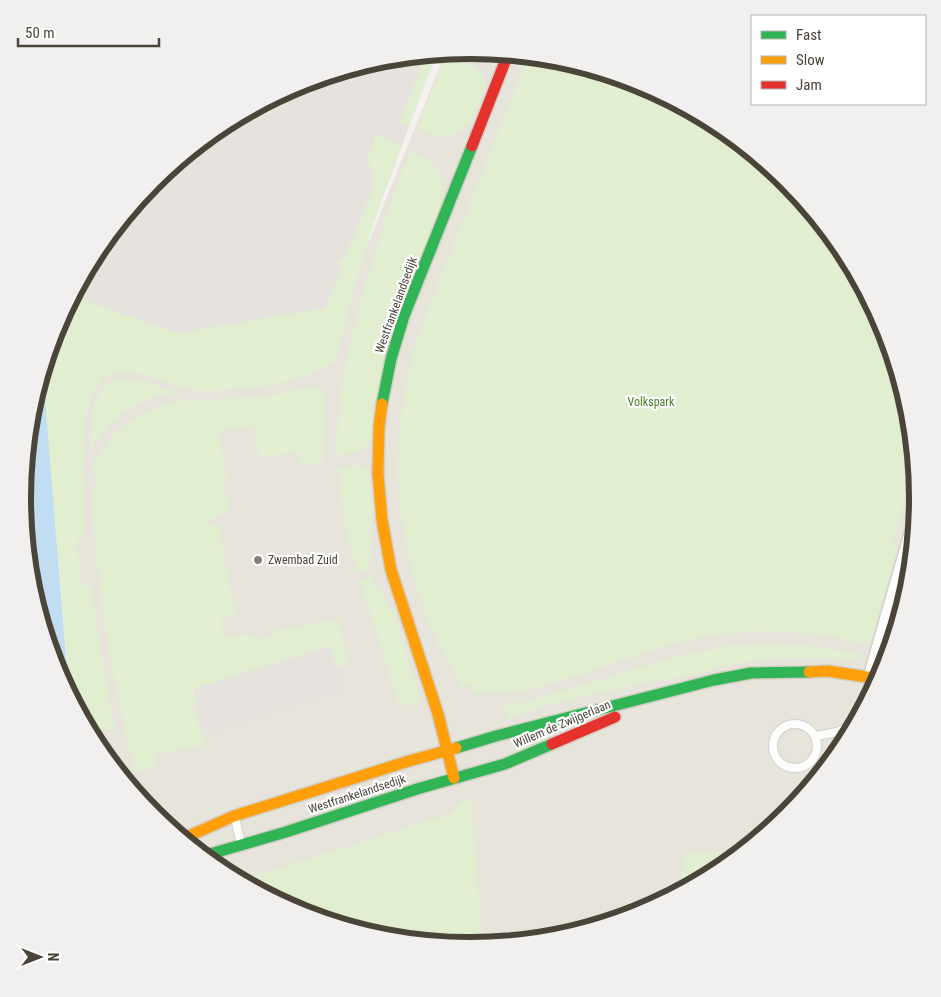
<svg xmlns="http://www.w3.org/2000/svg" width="941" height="997" font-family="'Roboto Condensed',sans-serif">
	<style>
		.residential { fill: #e7e4dc }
		.industrial { fill: #e6e2de }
		.green { fill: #e1eecf }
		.parking { fill: #e6e3df }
		.water { fill: #c0ddf1 }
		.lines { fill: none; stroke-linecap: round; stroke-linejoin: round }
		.lane-casing { stroke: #d2d0cb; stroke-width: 10 }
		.street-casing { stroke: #d2d0cb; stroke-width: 18 }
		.fast-casing { stroke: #d3cfc5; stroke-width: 14 }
		.slow-casing { stroke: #d3cfc5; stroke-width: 14 }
		.jam-casing { stroke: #d3cfc5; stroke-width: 14 }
		.lane { stroke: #fdfdfc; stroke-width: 8 }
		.street { stroke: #fdfdfc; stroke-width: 15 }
		.fast { stroke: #30b455; stroke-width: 11 }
		.slow { stroke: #ff9f0a; stroke-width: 11 }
		.jam { stroke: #e5322d; stroke-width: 11 }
		.poi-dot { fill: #868178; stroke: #fff; stroke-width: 2 }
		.labels { text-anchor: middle; stroke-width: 4.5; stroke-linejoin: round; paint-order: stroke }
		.street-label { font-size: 12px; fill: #4b4439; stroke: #fff }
		.park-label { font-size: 12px; fill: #4a7f2a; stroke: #fff }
		.poi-label { font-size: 12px; fill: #4b4439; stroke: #fff; text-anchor: start }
		.rim { fill: none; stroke: #4b4439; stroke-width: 6 }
	</style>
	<rect width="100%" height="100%" fill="#f4f2ee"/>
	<polygon class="residential" points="471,51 558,59 642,85 720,126 787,182 843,250 885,327 910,411 918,499 910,586 884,670 843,748 787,815 719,871 642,913 558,938 470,946 383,938 299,912 221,871 154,815 98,747 70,695 49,417 142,343 334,328 445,53"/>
	<polygon class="industrial" points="436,54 334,328 142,343 67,308 98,249 154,182 222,126 299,84 383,59"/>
	<g class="green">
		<polygon points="437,54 408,127 399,123 426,55"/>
		<path d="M 447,55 L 478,68 L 477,71 L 482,75 L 486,84 L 469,127 L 466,125 C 460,134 454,136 443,136 L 442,139 L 417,129 Z"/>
		<path d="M 528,56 L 558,59 L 642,85 L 720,126 L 787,182 L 843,250 L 885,327 L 910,411 L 915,462 L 893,542 L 895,545 L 898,546 L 871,641 L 865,644 C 815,630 759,628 709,636 C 671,643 631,657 595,670 C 572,678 548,684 525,691 L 514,693 L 474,694 L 470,684 L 462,687 C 459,678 453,672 449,664 C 441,651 434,636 429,622 C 391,526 389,434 418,335 Z"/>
		<path d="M 376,135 L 401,145 C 374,216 353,288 336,362 C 300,381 268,388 227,390 C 214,391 201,392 189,389 C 168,385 139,369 119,372 C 84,378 86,422 84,448 C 84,460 83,471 83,483 C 83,498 85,513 86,528 L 84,533 L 77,541 L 82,586 L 91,586 L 107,688 L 115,730 L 96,730 L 95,741 L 99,741 L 100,750 L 91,735 L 91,728 L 88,728 L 70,695 L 42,374 L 57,327 L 73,296 L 178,333 L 325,308 L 342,267 L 338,265 L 340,258 L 344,260 L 375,183 L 371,181 C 373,173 373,166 366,161 Z"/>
		<path d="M 409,152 L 432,161 L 431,164 C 439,170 442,176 442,186 L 445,187 L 369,445 L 366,445 L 357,452 L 337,456 C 337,444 337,431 338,418 C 340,384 349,350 357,316 C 371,261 389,206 409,152 Z"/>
		<path d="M 125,378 L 149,383 L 173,392 C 134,401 115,416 91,447 C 88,428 91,394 110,382 C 114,379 119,378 125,378 Z"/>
		<path d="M 309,386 C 317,385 321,388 325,395 L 323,424 L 322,462 L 302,466 L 299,452 L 259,458 L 253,426 L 218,431 L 227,479 L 223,480 L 229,513 L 217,515 L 217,518 L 206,521 L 206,525 L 218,523 L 235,616 L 221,619 L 224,638 L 249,633 L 249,636 L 256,635 L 257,639 L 276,635 L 276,631 L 339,619 L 347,664 L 337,667 L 329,646 L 194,689 L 198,703 L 192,705 L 205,744 L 155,755 L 155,767 L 135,772 C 122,719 110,665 103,611 C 97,571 94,530 91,489 L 97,487 L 93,463 L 113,436 L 125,425 L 143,413 L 169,403 L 194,399 L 215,400 L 264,396 L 283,393 Z"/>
		<path d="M 358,465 L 361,466 L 366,469 L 369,469 L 372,512 L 370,554 L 370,558 L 366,559 L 369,569 L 358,573 C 347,538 340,503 338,468 Z"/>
		<polygon points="371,578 374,588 379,587 380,591 396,617 421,701 400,707 360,581"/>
		<path d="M 767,644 C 798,645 829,647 859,654 L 860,656 L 859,658 L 848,660 L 823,658 L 787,658 L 740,663 L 718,668 L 691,676 L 642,683 L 552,704 L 508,718 L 504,705 L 521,703 L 686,654 L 736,645 Z"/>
		<polygon points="470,795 483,945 470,946 383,938 299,912 238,880 267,872 449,814"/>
		<polygon points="687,852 721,852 721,870 676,894"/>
	</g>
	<g class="parking">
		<polygon points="471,51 494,53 487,71 450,56 451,52"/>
		<polygon points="330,646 344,689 206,733 193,689"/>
	</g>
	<polygon class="water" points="42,374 43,376 69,694 56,670 31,586 23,499 31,411"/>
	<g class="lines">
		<g class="lane-casing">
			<g id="lane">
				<circle cx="795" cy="746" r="22"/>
				<polyline points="816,736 837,732 853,724 860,712 861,704 871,679"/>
				<polyline points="235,818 241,844"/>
			</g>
		</g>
		<g class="street-casing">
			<polyline id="street" points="871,677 917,516"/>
		</g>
		<g class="fast-casing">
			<g id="fast">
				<polyline points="382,404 391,359 404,316 472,146"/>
				<polyline points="456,748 496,736 714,680 751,673 809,672"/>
				<polyline points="203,856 286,832 417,789 505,764 552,744"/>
			</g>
		</g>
		<g class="slow-casing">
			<g id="slow">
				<polyline points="382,404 379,427 378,474 382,520 391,570 438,714 454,778"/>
				<polyline points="809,672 828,671 880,679"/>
				<polyline points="182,839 234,816 409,761 456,748"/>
			</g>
		</g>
		<g class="jam-casing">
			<g id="jam">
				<polyline points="472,146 508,54"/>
				<polyline points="552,744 615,717"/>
			</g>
		</g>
		<use href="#lane" class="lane"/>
		<use href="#street" class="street"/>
		<use href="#fast" class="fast"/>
		<use href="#slow" class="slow"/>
		<use href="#jam" class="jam"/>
	</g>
	<circle class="poi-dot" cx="258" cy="560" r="5"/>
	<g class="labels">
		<g class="street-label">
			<text transform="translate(396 305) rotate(-70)" y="4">Westfrankelandsedijk</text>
			<text transform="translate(562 724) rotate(-23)" y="4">Willem de Zwijgerlaan</text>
			<text transform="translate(357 794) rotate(-18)" y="4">Westfrankelandsedijk</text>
		</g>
		<g class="park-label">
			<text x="651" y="406">Volkspark</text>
		</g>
		<g class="poi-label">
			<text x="268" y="564">Zwembad Zuid</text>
		</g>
	</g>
	<path d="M0 0H941V997H0ZM31 498a439 439 0 1 1 878 0a439 439 0 1 1-878 0Z" fill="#f1f0ef" fill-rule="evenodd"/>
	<path class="rim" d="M31 498a439 439 0 1 1 878 0a439 439 0 1 1-878 0Z"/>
	<rect x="751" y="15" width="175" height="90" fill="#ffffff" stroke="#b7b4b0"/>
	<rect x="761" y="31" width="25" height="8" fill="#30b455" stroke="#b7b4b0"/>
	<text x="796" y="40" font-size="15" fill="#4b4439">Fast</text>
	<rect x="761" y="56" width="25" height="8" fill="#ff9f0a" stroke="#b7b4b0"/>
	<text x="796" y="65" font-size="15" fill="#4b4439">Slow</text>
	<rect x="761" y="81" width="25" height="8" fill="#e5322d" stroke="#b7b4b0"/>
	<text x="796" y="90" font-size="15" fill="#4b4439">Jam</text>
	<g transform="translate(40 957) rotate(90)" stroke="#ffffff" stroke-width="4" paint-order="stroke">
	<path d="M0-4L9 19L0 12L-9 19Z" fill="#4b4439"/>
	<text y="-8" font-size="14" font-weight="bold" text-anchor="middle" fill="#4b4439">N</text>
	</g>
	<path d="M18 38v8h141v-8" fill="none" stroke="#4b4439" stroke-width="2.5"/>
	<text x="25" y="38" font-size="15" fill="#4b4439" stroke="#ffffff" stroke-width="4" paint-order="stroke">50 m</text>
</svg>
